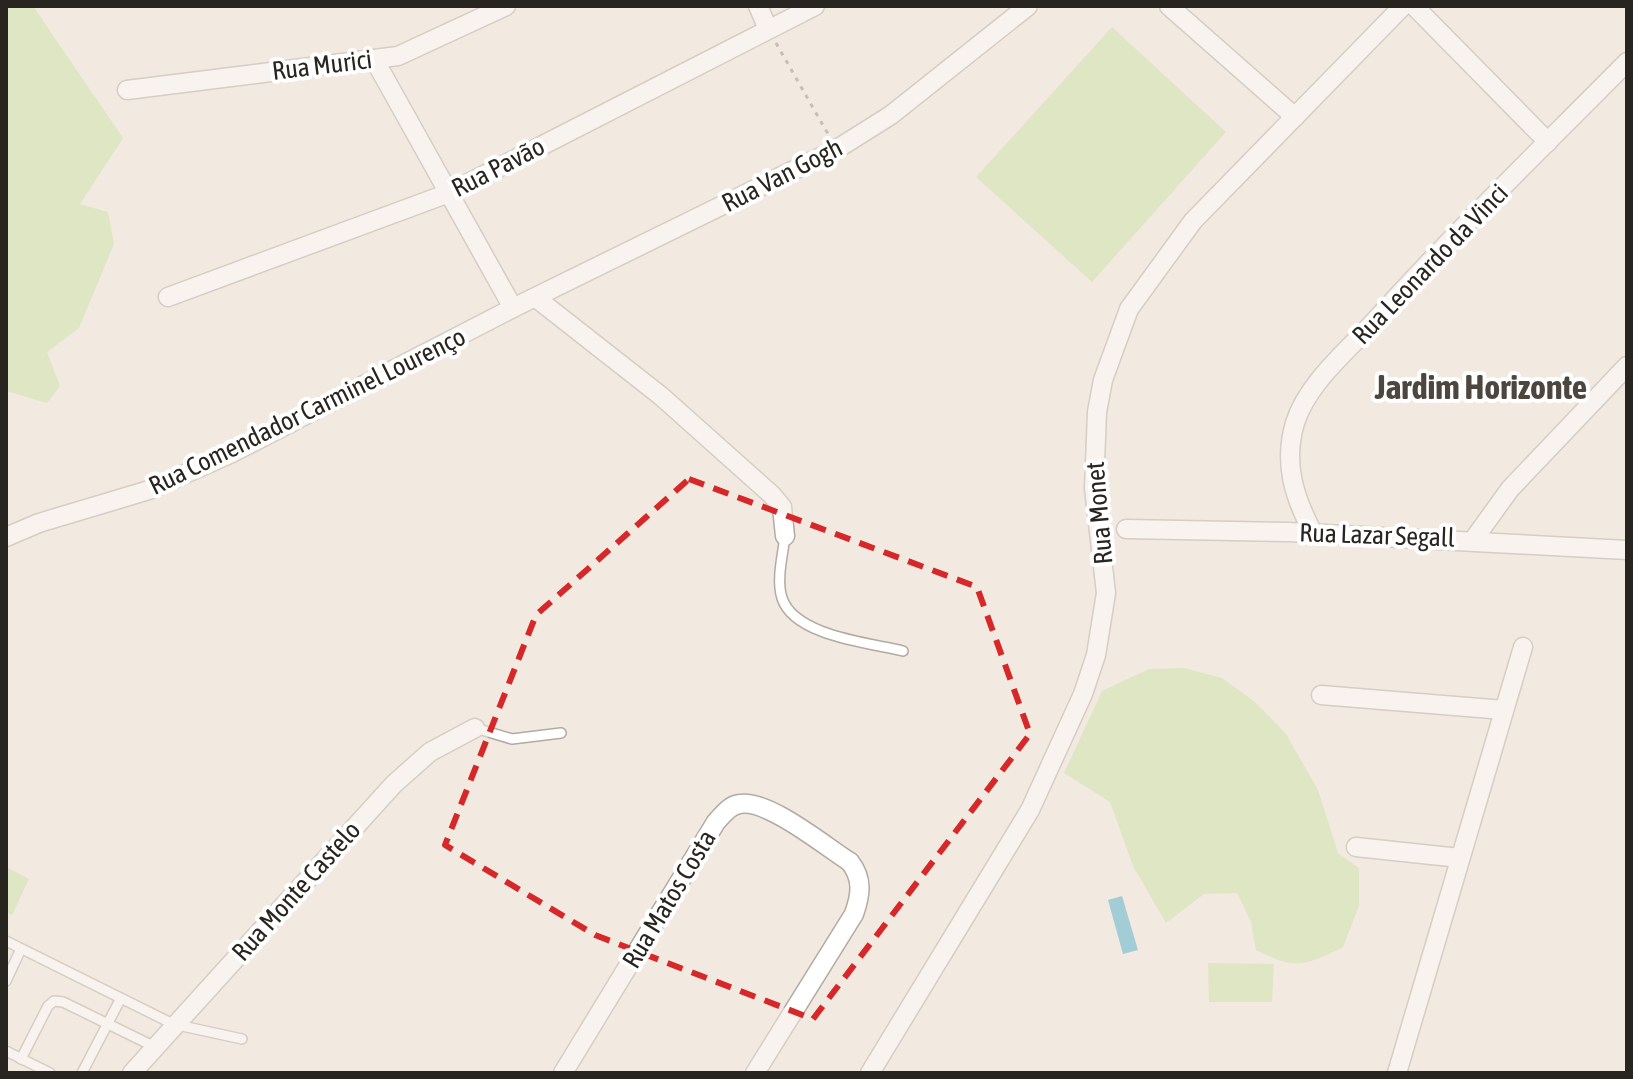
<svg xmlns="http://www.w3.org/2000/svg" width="1633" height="1079" font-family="'Asap Condensed',sans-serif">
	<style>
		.green { fill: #c8e3a0 }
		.water { fill: #42abca }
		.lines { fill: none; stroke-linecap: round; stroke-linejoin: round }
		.lane-casing { stroke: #b3aaa2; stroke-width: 12 }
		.street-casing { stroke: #b3aaa2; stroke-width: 21 }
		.path { stroke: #938d86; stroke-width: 3; stroke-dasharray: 4 6; stroke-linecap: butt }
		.lane { stroke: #fff; stroke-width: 9 }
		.street { stroke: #fff; stroke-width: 18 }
		.marked { fill: none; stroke: #d62828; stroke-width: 6; stroke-dasharray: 16 10; stroke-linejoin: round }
		.labels { text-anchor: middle; stroke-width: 8; stroke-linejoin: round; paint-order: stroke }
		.street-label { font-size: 26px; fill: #282521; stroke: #fff }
		.district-label { font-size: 34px; font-weight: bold; fill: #4d463e; stroke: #fff }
	</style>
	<rect width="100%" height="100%" fill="#f2e9e0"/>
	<g class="green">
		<polygon points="6,6 33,6 123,138 80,204 108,212 114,244 79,328 47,352 60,386 47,403 6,391"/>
		<polygon points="1112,27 1226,132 1092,282 976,177"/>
		<path d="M 1184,668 L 1222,678 L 1255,702 L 1286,734 L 1318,790 L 1338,853 L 1359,868 L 1359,906 L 1343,947 C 1305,966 1295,970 1256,950 L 1251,922 L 1237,893 L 1204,894 L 1166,923 L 1133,866 L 1110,802 L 1064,773 L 1102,691 L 1149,669 Z"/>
		<polygon points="6,867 29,879 12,915 6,912"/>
		<polygon points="1208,963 1274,964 1272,1002 1209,1002"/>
	</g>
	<polygon class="water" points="1122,896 1138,950 1123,954 1108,900"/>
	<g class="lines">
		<g class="lane-casing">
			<g id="lane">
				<path d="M 785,536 C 783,554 776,580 782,598 C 794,636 870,643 903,651"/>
				<polyline points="475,728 512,739 561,733"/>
				<polyline points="6,941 173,1024 242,1039"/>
				<polyline points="6,981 21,949"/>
				<polyline points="6,1051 50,1073"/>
				<polyline points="21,1059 48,1006 54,1001 63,1002 153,1046"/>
				<polyline points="82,1073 121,998"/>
			</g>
		</g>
		<g class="street-casing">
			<g id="street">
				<polyline points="758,6 768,29"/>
				<polyline points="1169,6 1295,117"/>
				<polyline points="1414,6 1548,142"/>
				<polyline points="374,59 513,308"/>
				<polyline points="127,90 398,56 506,6"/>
				<polyline points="168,297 449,193 815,6"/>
				<polyline points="536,298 661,396 772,495 782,507 785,536"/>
				<polyline points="1126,529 1288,532 1627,550"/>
				<path d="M 1313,533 C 1294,497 1283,463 1295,423 C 1307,384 1346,352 1373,323 C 1454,233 1542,148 1627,62"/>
				<polyline points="6,537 39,523 149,490 232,453 513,308 837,149 891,115 1028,6"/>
				<polyline points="1474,539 1510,489 1627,366"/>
				<polyline points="1321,695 1504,710"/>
				<polyline points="1356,847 1460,858"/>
				<polyline points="132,1073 394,784 430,752 475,728"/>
				<path d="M 563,1073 L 716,822 C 723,815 729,805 740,804 C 768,799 826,847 850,862 C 863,879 861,894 854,914 L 755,1073"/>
				<polyline points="870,1073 1030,810 1083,694 1096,655 1106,593 1094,488 1097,412 1103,380 1129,309 1193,221 1403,6"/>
				<polyline points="1397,1073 1523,647"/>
			</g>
		</g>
		<polyline class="path" points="776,43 828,134"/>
		<use href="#lane" class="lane"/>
		<use href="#street" class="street"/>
	</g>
	<path d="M0 0H1633V1079H0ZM 689,479 L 977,587 L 1030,734 L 813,1019 L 595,935 L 445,845 L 536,615 Z" fill="#f2e9e0" fill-opacity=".55" fill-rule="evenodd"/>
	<path class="marked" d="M 689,479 L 977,587 L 1030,734 L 813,1019 L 595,935 L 445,845 L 536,615 Z"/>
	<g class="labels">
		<g class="street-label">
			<text transform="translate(322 65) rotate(-7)" y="9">Rua Murici</text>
			<text transform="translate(498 167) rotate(-27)" y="9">Rua Pavão</text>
			<text transform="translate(782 175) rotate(-27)" y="9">Rua Van Gogh</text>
			<text transform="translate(1430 264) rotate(-46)" y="9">Rua Leonardo da Vinci</text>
			<text transform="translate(307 411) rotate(-26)" y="9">Rua Comendador Carminel Lourenço</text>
			<text transform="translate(1099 513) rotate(-95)" y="9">Rua Monet</text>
			<text transform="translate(1377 535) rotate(2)" y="9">Rua Lazar Segall</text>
			<text transform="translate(296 891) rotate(-48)" y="9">Rua Monte Castelo</text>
			<text transform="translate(669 899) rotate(-59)" y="9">Rua Matos Costa</text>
		</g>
		<g class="district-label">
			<text x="1481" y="399">Jardim Horizonte</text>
		</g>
	</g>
	<rect width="1633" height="1079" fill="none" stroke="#282521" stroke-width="16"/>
</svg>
